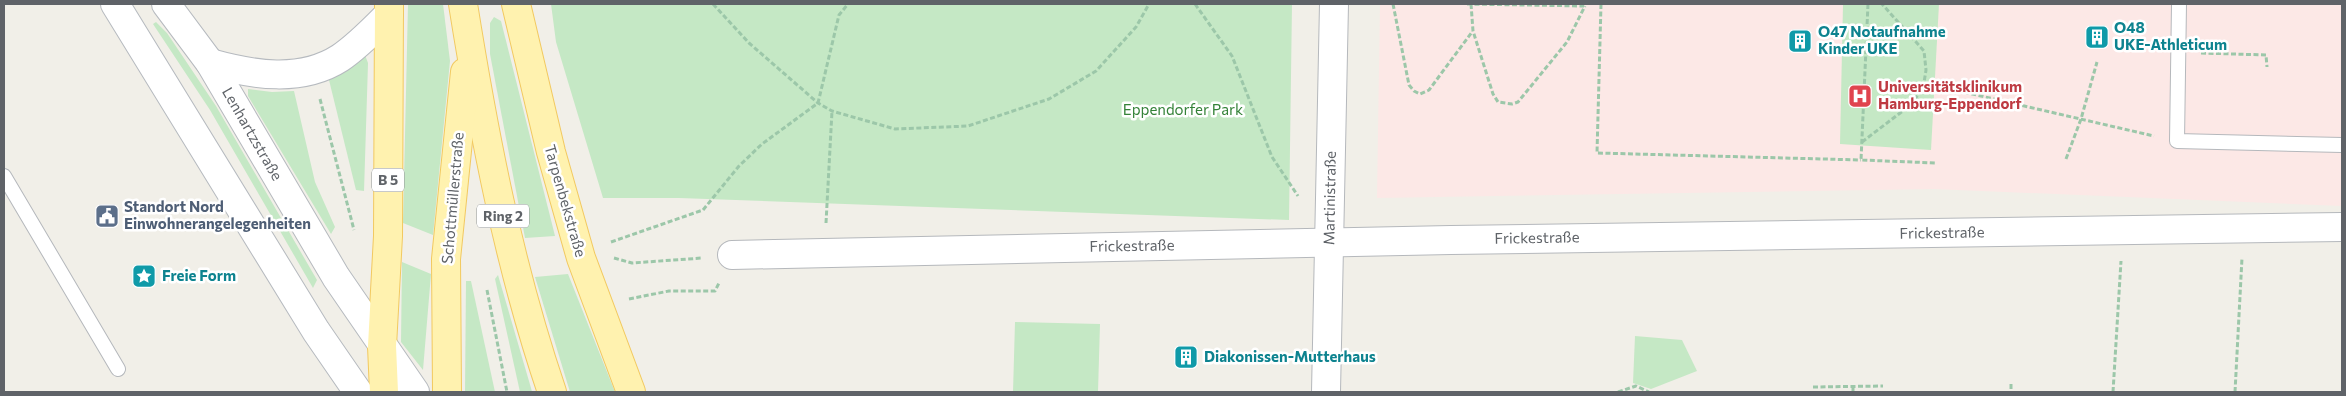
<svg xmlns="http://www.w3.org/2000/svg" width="2346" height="396" font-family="Commissioner,sans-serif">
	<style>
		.medical { fill: #fce8e6 }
		.green { fill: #c5e8c5 }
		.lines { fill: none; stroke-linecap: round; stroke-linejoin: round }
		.service-casing { stroke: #b5b8bc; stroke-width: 16 }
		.minor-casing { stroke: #b5b8bc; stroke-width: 30 }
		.tertiary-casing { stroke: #b5b8bc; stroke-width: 30 }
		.secondary-casing { stroke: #b6babf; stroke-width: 30 }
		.primary-casing { stroke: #f2c960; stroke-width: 30 }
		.path { stroke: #9cc7a9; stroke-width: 3; stroke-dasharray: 5 2.5; stroke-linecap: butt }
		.service { stroke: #fff; stroke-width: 14 }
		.minor { stroke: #fff; stroke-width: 28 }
		.tertiary { stroke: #fff; stroke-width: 28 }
		.secondary { stroke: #fff; stroke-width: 28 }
		.primary { stroke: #fff2af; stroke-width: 28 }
		.labels { text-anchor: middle; stroke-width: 5; stroke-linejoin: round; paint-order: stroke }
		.shield { fill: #fff; stroke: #8f9295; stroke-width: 1 }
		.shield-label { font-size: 14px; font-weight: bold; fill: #5f6368 }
		.culture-label { font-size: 15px; font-weight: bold; fill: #0d838f; stroke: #fff; text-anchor: start }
		.health-label { font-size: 15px; font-weight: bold; fill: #be3a42; stroke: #fff; text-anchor: start }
		.park-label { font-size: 15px; fill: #348238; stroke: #fff }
		.street-label { font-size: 15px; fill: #5f6368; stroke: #fff }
		.service-label { font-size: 15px; font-weight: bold; fill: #4e5e75; stroke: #fff; text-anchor: start }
	</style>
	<rect width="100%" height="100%" fill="#f1efe8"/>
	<polygon class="medical" points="1380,4 2342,4 2342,206 1934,189 1377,198"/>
	<g class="green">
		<polygon points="408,4 443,4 450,61 433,235 403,223"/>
		<polygon points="551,4 1292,4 1289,220 679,198 603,198 556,42"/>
		<polygon points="1843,4 1939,4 1931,150 1840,144"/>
		<polygon points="494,17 501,21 555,236 525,238 490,54 490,23"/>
		<polygon points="156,22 167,33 216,106 317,280 313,288 210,110 153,24"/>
		<polygon points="365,55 368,63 364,191 356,190 329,80"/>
		<polygon points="248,89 272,92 294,91 315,182 335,227 331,234 248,96"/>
		<polygon points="402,262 431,274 423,370 401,342"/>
		<polygon points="568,274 615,392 570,392 535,277"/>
		<polygon points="498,275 531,388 532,392 520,392 495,279"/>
		<polygon points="466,281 471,281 495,392 465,392"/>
		<polygon points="1015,322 1100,324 1098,392 1013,392"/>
		<polygon points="1635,336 1682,340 1697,371 1651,389 1633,383"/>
	</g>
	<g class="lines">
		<g class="service-casing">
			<g id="service">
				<polyline points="2179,4 2177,141 2342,145"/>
				<polyline points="4,176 118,369"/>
			</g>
		</g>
		<g class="minor-casing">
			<polyline id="minor" points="732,255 1451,240 2342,227"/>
		</g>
		<g class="tertiary-casing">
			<polyline id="tertiary" points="1326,392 1334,4"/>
		</g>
		<g class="secondary-casing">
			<g id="secondary">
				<polyline points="115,4 316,331 358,392"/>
				<polyline points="166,4 210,63 336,277 415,392"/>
				<path d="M 210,63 C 253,75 301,83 340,58 C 358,46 374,29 389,14"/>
			</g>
		</g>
		<g class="primary-casing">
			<g id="primary">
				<path d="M 463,4 C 484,135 509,266 552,392"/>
				<polyline points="516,4 551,152 581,258 631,392"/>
				<polyline points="384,392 382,346 388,236 389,4"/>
				<polyline points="447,392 446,259 465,72"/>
			</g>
		</g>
		<g class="path">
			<polyline points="713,4 749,43 818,103 832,111 895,129 968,126 1049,99 1096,71 1136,27 1149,4"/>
			<polyline points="1195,4 1232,56 1272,157 1298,196"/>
			<polyline points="1393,4 1409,85 1414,91 1420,94 1429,90 1472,32"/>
			<polyline points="1467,4 1584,6"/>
			<polyline points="1471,4 1473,31 1493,94 1498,102 1512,104 1518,102 1567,42 1585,6"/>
			<polyline points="1601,4 1597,153 1861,160"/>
			<polyline points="1868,4 1861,160 1936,163"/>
			<polyline points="2201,53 2266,55 2267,67"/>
			<polyline points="1942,87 2154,136"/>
			<polyline points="320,99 354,230"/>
			<polyline points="1862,142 1908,107 1923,89 1926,70 1924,51 1882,4"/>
			<polyline points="2066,159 2081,119 2097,62"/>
			<polyline points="826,223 832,111"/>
			<polyline points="611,242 703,210 739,166 762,144 818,103 839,15 848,4"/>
			<polyline points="614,258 632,263 702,258"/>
			<polyline points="487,290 507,392"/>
			<polyline points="629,299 669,291 715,291 719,283"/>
			<polyline points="2011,384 2011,392"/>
			<polyline points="1813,387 1883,386"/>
			<polyline points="1853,387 1853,392"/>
			<polyline points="1618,392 1636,386 1649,392"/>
			<polyline points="2113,392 2121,261"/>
			<polyline points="2235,392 2242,258"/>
		</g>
		<use href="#service" class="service"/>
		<use href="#minor" class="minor"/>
		<use href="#tertiary" class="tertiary"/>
		<use href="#secondary" class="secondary"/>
		<use href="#primary" class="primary"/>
	</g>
	<defs>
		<g id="building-square" transform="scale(1.25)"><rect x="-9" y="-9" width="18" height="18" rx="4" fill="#0f9aa8" stroke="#fff"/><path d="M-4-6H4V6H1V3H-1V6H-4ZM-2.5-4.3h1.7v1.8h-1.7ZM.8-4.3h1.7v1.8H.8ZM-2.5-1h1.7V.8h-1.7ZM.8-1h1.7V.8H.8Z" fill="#fff"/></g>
		<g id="hospital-square" transform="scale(1.25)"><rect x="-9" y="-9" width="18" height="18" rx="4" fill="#e0444e" stroke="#fff"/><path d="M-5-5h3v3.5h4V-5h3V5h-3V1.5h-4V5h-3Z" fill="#fff"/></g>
		<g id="civic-square" transform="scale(1.25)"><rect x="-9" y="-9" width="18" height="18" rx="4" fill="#5c6f8a" stroke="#fff"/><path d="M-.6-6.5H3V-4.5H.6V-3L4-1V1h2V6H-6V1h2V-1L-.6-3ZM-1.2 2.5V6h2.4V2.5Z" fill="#fff"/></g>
		<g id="sight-square" transform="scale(1.25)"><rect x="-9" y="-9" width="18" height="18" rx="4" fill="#0f9aa8" stroke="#fff"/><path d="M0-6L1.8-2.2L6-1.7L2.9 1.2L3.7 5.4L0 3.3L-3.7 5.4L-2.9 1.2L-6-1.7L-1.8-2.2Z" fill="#fff"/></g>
	</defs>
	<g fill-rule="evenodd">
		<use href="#building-square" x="2097" y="37"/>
		<use href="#building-square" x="1800" y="41"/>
		<use href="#hospital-square" x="1860" y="96"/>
		<use href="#civic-square" x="107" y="216"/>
		<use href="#sight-square" x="144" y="276"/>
		<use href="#building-square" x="1186" y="357"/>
	</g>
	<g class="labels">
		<g class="shield">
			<rect x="372" y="168.5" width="32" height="23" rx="4"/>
			<rect x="477" y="204.5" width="52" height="23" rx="4"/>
		</g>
		<g class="shield-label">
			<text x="388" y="185">B 5</text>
			<text x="503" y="221">Ring 2</text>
		</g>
		<g class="culture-label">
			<text x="2114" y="33">O48<tspan x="2114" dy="17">UKE-Athleticum</tspan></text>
			<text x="1818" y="37">O47 Notaufnahme<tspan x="1818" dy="17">Kinder UKE</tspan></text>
			<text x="162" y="281">Freie Form</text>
			<text x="1204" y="362">Diakonissen-Mutterhaus</text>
		</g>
		<g class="health-label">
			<text x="1878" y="92">Universitätsklinikum<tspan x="1878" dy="17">Hamburg-Eppendorf</tspan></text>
		</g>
		<g class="park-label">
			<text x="1183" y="115">Eppendorfer Park</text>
		</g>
		<g class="street-label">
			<text transform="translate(252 134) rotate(60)" y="5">Lenhartzstraße</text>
			<text transform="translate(453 198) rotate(-85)" y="5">Schottmüllerstraße</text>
			<text transform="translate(1330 198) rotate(-89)" y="5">Martinistraße</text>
			<text transform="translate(565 201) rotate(74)" y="5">Tarpenbekstraße</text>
			<text transform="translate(1942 233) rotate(-1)" y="5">Frickestraße</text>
			<text transform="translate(1537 238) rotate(-1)" y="5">Frickestraße</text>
			<text transform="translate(1132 246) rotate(-1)" y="5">Frickestraße</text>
		</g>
		<g class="service-label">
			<text x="124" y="212">Standort Nord<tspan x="124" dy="17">Einwohnerangelegenheiten</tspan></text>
		</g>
	</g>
	<rect width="2346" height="396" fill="none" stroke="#5f6368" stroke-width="10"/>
</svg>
